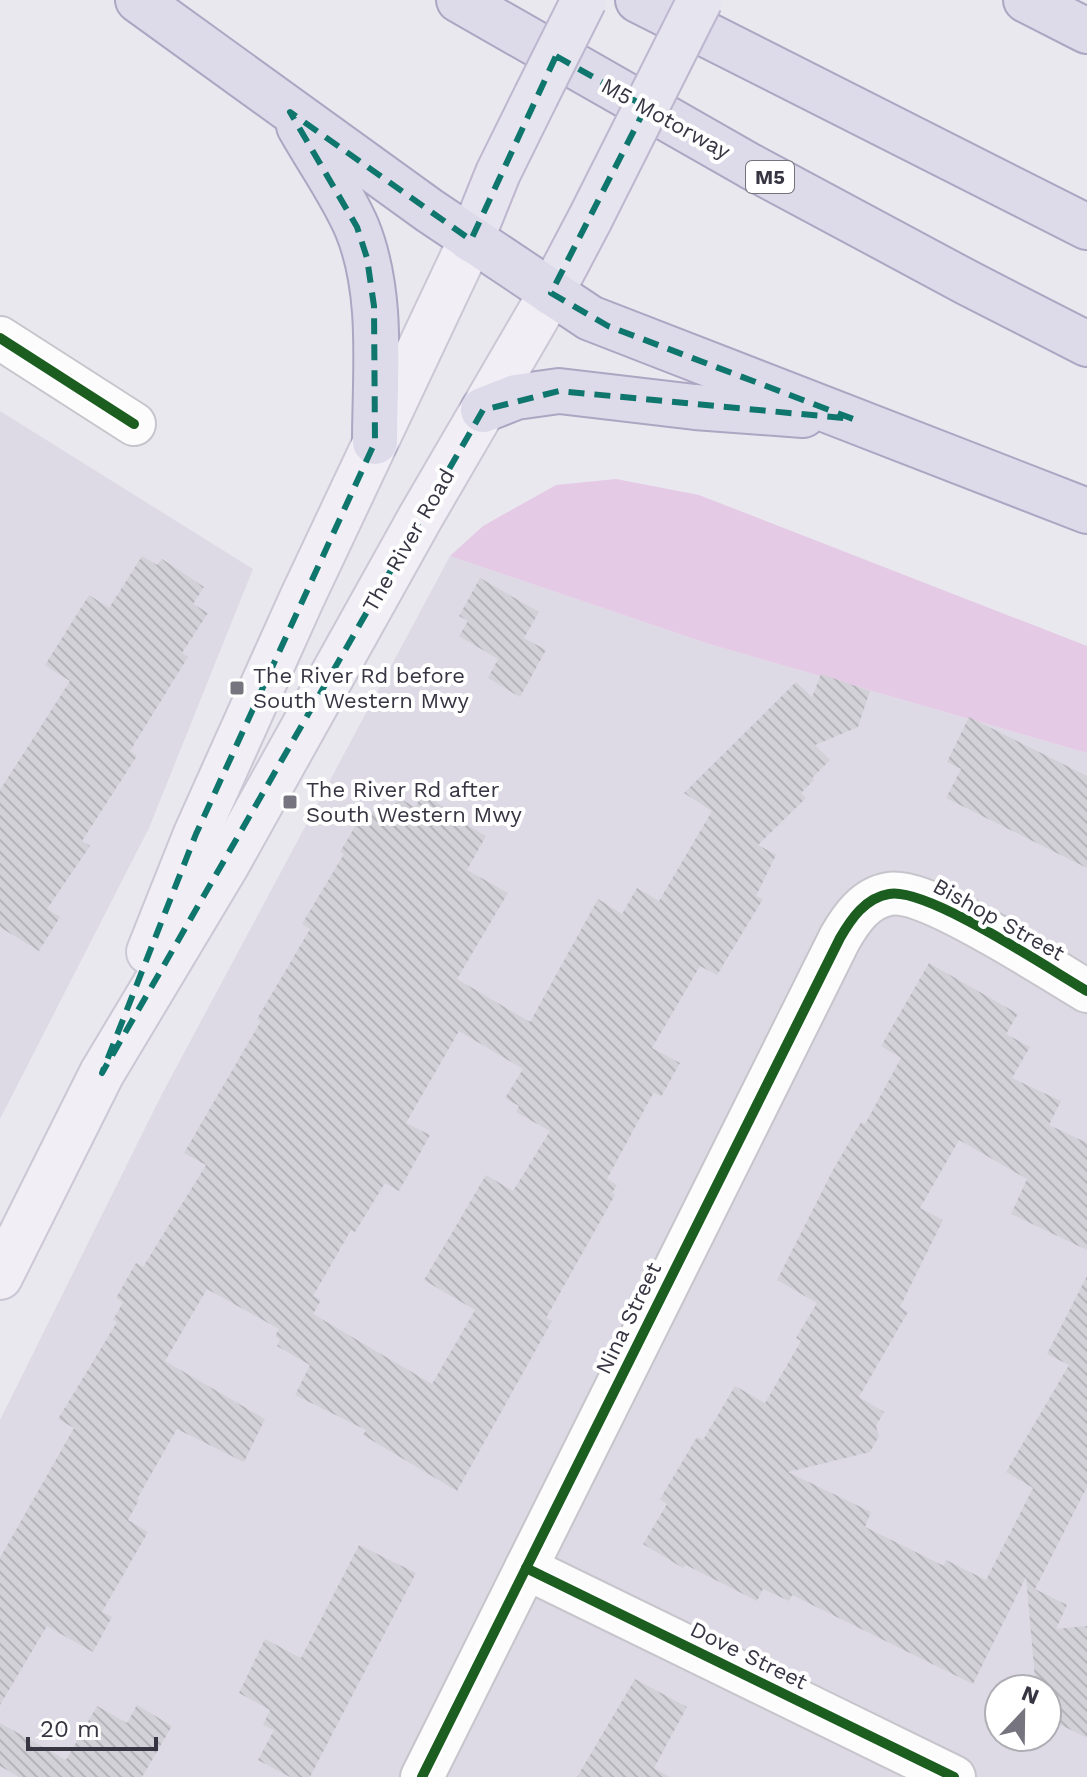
<svg xmlns="http://www.w3.org/2000/svg" width="1087" height="1777" font-family="'Work Sans',sans-serif">
	<style>
		.residential { fill: #dddae5; fill-rule: evenodd }
		.grass { fill: #e5cae6 }
		.building { fill: url(#building-back-hatch); fill-rule: evenodd }
		.lines { fill: none; stroke-linecap: round; stroke-linejoin: round }
		.minor-casing { stroke: #c7c5cc; stroke-width: 46 }
		.secondary-casing { stroke: #cbc7d4; stroke-width: 48 }
		.primary-casing { stroke: #beb7cf; stroke-width: 48 }
		.motorway-casing { stroke: #aca6c3; stroke-width: 48 }
		.minor { stroke: #fcfcfc; stroke-width: 42 }
		.secondary { stroke: #f1eff5; stroke-width: 44 }
		.primary { stroke: #e6e4ef; stroke-width: 44 }
		.motorway { stroke: #dddae9; stroke-width: 44 }
		.primary-bridge-casing { stroke: #beb7cf; stroke-width: 48; stroke-linecap: butt }
		.primary-bridge { stroke: #e6e4ef; stroke-width: 44 }
		.cycleway-casing { stroke: #fff; stroke-width: 15 }
		.cycleway { stroke: #1b5e20; stroke-width: 10 }
		.marked { fill: none; stroke: #0f766e; stroke-width: 6; stroke-dasharray: 16 10; stroke-linejoin: round }
		.poi-dot { fill: #76747f; stroke: #fff; stroke-width: 3 }
		.labels { text-anchor: middle; stroke-width: 8; stroke-linejoin: round; paint-order: stroke }
		.shield { fill: #fff; stroke: #74727b; stroke-width: 2 }
		.shield-label { font-size: 20px; font-weight: bold; fill: #383543 }
		.street-label { font-size: 22px; fill: #383543; stroke: #fff }
		.poi-label { font-size: 22px; fill: #383543; stroke: #fff; text-anchor: start }
	</style>
	<defs>
		<pattern id="building-back-hatch" width="6" height="6" patternUnits="userSpaceOnUse" patternTransform="scale(2)"><rect width="6" height="6" fill="#d2d1d7"/><path d="M-1 5l2 2M0 0l6 6M5-1l2 2" fill="none" stroke="#b5b4ba"/></pattern>
	</defs>
	<rect width="100%" height="100%" fill="#e9e8ee"/>
	<g class="residential">
		<polygon points="0,411 253,569 149,828 0,1119"/>
		<path d="M 450,556 L 709,644 L 1087,753 L 1087,1777 L 0,1777 L 0,1420 L 162,1094 ZM 999,1689 L 1047,1689 L 1047,1737 L 999,1737 Z"/>
	</g>
	<polygon class="grass" points="616,479 699,495 1087,646 1087,753 709,644 450,556 483,526 556,485"/>
	<g class="building">
		<polygon points="142,556 157,565 162,559 204,587 193,604 208,613 182,653 188,657 130,751 137,756 82,841 90,846 47,909 60,917 39,951 0,927 0,790 70,681 45,665 89,595 109,608"/>
		<polygon points="480,578 539,612 524,638 546,650 520,697 488,678 498,659 459,636 468,621 459,616"/>
		<path d="M 821,674 L 870,691 L 858,727 L 815,745 L 830,760 L 812,778 L 814,780 L 801,793 L 806,798 L 758,845 L 776,855 L 756,896 L 763,899 L 717,975 L 700,966 L 652,1048 L 680,1063 L 661,1097 L 654,1092 L 607,1179 L 617,1185 L 612,1193 L 615,1195 L 546,1318 L 552,1321 L 457,1491 L 363,1435 L 366,1430 L 295,1395 L 310,1365 L 277,1346 L 280,1340 L 275,1336 L 279,1329 L 207,1289 L 165,1361 L 265,1419 L 244,1462 L 177,1429 L 137,1499 L 139,1500 L 128,1520 L 148,1532 L 102,1612 L 112,1617 L 93,1652 L 47,1626 L 0,1705 L 0,1558 L 74,1428 L 58,1419 L 117,1322 L 113,1320 L 123,1302 L 116,1298 L 136,1263 L 143,1267 L 206,1165 L 184,1153 L 261,1021 L 257,1019 L 310,929 L 302,924 L 344,854 L 340,852 L 366,808 L 386,819 L 399,798 L 415,807 L 423,794 L 456,814 L 454,818 L 486,836 L 467,870 L 508,893 L 457,979 L 530,1022 L 598,899 L 622,914 L 637,888 L 659,901 L 712,811 L 684,793 L 796,682 L 812,697 ZM 459,1031 L 523,1069 L 505,1098 L 519,1106 L 516,1112 L 550,1131 L 513,1191 L 486,1175 L 424,1280 L 475,1310 L 432,1384 L 313,1314 L 321,1300 L 313,1296 L 351,1230 L 355,1232 L 385,1183 L 399,1191 L 430,1135 L 406,1123 Z"/>
		<polygon points="969,717 1087,776 1087,868 946,798 961,769 947,762"/>
		<polygon points="929,963 1018,1014 1006,1034 1030,1047 1012,1078 1061,1101 1049,1125 1087,1143 1087,1250 1011,1214 1027,1179 959,1140 920,1208 943,1220 900,1307 908,1312 859,1397 884,1412 876,1426 879,1436 870,1452 788,1472 871,1512 865,1527 944,1566 946,1560 986,1580 1033,1488 1006,1472 1069,1365 1047,1354 1087,1276 1087,1487 1035,1589 1067,1605 1056,1629 1087,1626 1087,1738 1047,1718 1047,1689 1036,1689 1026,1577 973,1684 792,1595 789,1601 763,1589 757,1601 686,1565 683,1568 643,1544 667,1504 660,1499 697,1437 703,1440 735,1386 765,1403 801,1341 796,1338 817,1303 777,1280 834,1168 861,1122 865,1124 901,1058 881,1046"/>
		<polygon points="359,1545 416,1573 310,1777 290,1777 258,1760 274,1730 263,1725 270,1710 239,1693 265,1639 301,1658"/>
		<polygon points="635,1679 687,1707 654,1768 670,1777 577,1777"/>
		<polygon points="137,1705 172,1726 142,1777 19,1777 0,1766 0,1723 66,1760 97,1706 127,1723"/>
	</g>
	<g class="lines">
		<g class="minor-casing">
			<g id="minor">
				<polyline points="0,338 134,424"/>
				<polyline points="526,1568 954,1777"/>
				<path d="M 422,1777 L 840,938 C 851,919 865,898 889,894 C 927,887 1049,969 1087,991"/>
			</g>
		</g>
		<g class="secondary-casing">
			<g id="secondary">
				<polyline points="149,952 196,834 302,598 471,240"/>
				<polyline points="0,1277 102,1073 226,866 420,518 551,293"/>
			</g>
		</g>
		<g class="primary-casing">
			<g id="primary">
				<polyline points="471,240 498,173 536,96"/>
				<polyline points="551,293 590,219"/>
			</g>
		</g>
		<g class="motorway-casing">
			<g id="motorway">
				<polyline points="138,0 430,211 590,318 1087,511"/>
				<polyline points="459,0 750,166 968,283 1087,344"/>
				<polyline points="638,0 1087,227"/>
				<polyline points="1026,0 1087,31"/>
				<path d="M 299,126 C 318,160 342,193 357,228 C 384,294 375,373 375,442"/>
				<polyline points="483,410 516,397 559,391 695,407 803,415"/>
			</g>
		</g>
		<use href="#minor" class="minor"/>
		<use href="#secondary" class="secondary"/>
		<use href="#primary" class="primary"/>
		<use href="#motorway" class="motorway"/>
		<g class="primary-bridge-casing">
			<g id="primary-bridge">
				<polyline points="536,96 584,0"/>
				<polyline points="590,219 700,0"/>
			</g>
		</g>
		<use href="#primary-bridge" class="primary-bridge"/>
		<g class="cycleway-casing">
			<g id="cycleway">
				<polyline points="0,338 134,424"/>
				<polyline points="526,1568 954,1777"/>
				<path d="M 422,1777 L 840,938 C 851,919 865,898 889,894 C 927,887 1049,969 1087,991"/>
			</g>
		</g>
		<use href="#cycleway" class="cycleway"/>
	</g>
	<path class="marked" d="M 556,56 L 646,107 L 551,293 L 608,326 L 853,419 L 559,391 L 483,410 L 102,1073 L 196,834 L 375,442 L 374,306 L 367,258 L 357,227 L 290,112 L 471,240 Z"/>
	<g class="poi-dot">
		<rect x="229" y="680" width="16" height="16" rx="4"/>
		<rect x="282" y="794" width="16" height="16" rx="4"/>
	</g>
	<g class="labels">
		<rect class="shield" x="746" y="161" width="48" height="32" rx="6"/>
		<g class="shield-label">
			<text x="770" y="184">M5</text>
		</g>
		<g class="street-label">
			<text transform="translate(666 118) rotate(29)" y="8">M5 Motorway</text>
			<text transform="translate(408 540) rotate(-60)" y="8">The River Road</text>
			<text transform="translate(999 919) rotate(29)" y="8">Bishop Street</text>
			<text transform="translate(628 1318) rotate(-64)" y="8">Nina Street</text>
			<text transform="translate(749 1655) rotate(26)" y="8">Dove Street</text>
		</g>
		<g class="poi-label">
			<text x="253" y="683">The River Rd before<tspan x="253" dy="25">South Western Mwy</tspan></text>
			<text x="306" y="797">The River Rd after<tspan x="306" dy="25">South Western Mwy</tspan></text>
		</g>
	</g>
	<g transform="translate(1023 1713) rotate(22)"><circle r="38" fill="#ffffff" stroke="#afaeb4" stroke-width="2"/>
	<path d="M0-6L14 30L0 20L-14 30Z" fill="#76747f"/>
	<text y="-12" font-size="22" font-weight="bold" text-anchor="middle" fill="#383543">N</text>
	</g>
	<path d="M28 1737v12h128v-12" fill="none" stroke="#383543" stroke-width="4"/>
	<text x="40" y="1737" font-size="24" fill="#383543" stroke="#ffffff" stroke-width="6" paint-order="stroke">20 m</text>
</svg>
